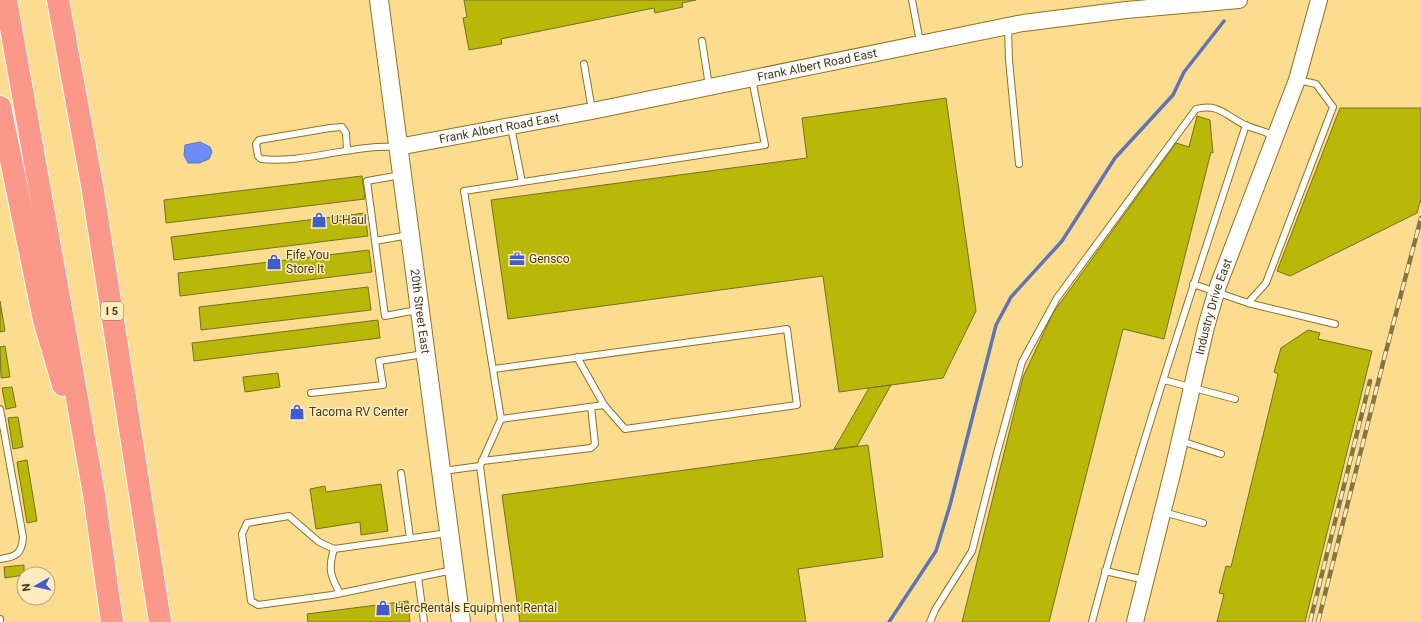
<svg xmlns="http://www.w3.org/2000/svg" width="1421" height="622" font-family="Roboto,sans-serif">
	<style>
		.water { fill: #6c8df8; stroke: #6074b5 }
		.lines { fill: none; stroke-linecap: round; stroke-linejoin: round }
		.stream { stroke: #6074b5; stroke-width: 3.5 }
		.building { fill: #b9b707; stroke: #737220 }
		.service-casing { stroke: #8f7322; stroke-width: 8 }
		.tertiary-casing { stroke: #8f7322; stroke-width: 18 }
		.secondary-casing { stroke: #8f7322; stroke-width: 20 }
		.motorway-casing { stroke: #fff; stroke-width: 24 }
		.service { stroke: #fff; stroke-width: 6 }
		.tertiary { stroke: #fff; stroke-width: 16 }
		.secondary { stroke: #fff; stroke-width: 18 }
		.motorway { stroke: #fc9889; stroke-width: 22 }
		.rail-casing { stroke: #877443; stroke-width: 4.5 }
		.rail { stroke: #feecbf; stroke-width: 3; stroke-dasharray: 9; stroke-linecap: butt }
		.labels { text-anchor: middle; stroke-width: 3; stroke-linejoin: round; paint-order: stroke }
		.shield { fill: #feecbf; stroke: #7c6f4a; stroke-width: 1 }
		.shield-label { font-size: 11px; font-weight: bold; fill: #453918 }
		.street-label { font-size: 12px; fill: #453918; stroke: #feecbf }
		.poi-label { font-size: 12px; fill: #453918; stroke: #feecbf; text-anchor: start }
	</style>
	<rect width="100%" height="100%" fill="#fcdd90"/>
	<polygon class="water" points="200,142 210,147 212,152 209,159 199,163 188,163 184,155 185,145"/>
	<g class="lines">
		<polyline class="stream" points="889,622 936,551 950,505 996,325 1011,297 1062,241 1115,158 1173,95 1184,72 1224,21"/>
	</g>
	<g class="building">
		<polygon points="464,0 696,0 682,3 683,7 655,13 654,8 501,39 502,44 469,50 463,18 467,17"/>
		<polygon points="946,98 976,311 943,378 839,392 823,276 508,319 491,200 807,158 802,118"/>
		<polygon points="1340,108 1421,108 1421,199 1417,213 1290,276 1277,271"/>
		<polygon points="1197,116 1210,120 1213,153 1211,152 1164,339 1123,329 1049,622 962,622 1023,377 1053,313 1176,143 1189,147"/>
		<polygon points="362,176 365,199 166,223 164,200"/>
		<polygon points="365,213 368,236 174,260 171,237"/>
		<polygon points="369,250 372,272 180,296 178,273"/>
		<polygon points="368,287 371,310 201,330 199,307"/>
		<polygon points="0,301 5,331 0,332"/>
		<polygon points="378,320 380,338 194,361 192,343"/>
		<polygon points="1308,330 1320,333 1318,339 1372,351 1305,622 1217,622 1224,594 1219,593 1226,566 1231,567 1278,374 1274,372 1281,348"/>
		<polygon points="5,346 10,377 1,378 0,347"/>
		<polygon points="278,373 280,387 245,392 243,377"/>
		<polygon points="891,385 857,446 834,449 869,388"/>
		<polygon points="12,387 16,407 6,409 2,388"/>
		<polygon points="18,417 23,447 13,449 8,418"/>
		<polygon points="868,445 883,557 798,569 806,622 520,622 502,495"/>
		<polygon points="27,460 37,521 27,523 17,462"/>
		<polygon points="381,484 388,531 361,535 360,522 316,529 310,489 325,486 326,492"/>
		<polygon points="24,565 24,575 5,578 4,567"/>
		<polygon points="408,601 410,622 308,622 307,614"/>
	</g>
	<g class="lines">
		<g class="service-casing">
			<g id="service">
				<polyline points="912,0 920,42"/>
				<polyline points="1008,27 1009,60 1019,164"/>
				<polyline points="702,41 709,86"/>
				<polyline points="584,64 592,110"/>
				<polyline points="511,127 522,182"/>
				<path d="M 347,150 L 346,133 L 342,127 L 330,128 L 259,140 L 256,144 L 258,156 L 261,159 C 304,164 352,144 397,147"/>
				<polyline points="401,175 367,181 385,316 417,310"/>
				<polyline points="375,241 409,235"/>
				<polyline points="1193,284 1248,303 1335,324"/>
				<polyline points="1248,303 1266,283 1333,107 1316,84 1298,80"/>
				<polyline points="494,369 787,329 797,405 625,429 604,405 577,357"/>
				<polyline points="1164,380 1235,399"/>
				<polyline points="311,393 383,385 379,361 424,354"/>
				<path d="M 0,409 L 23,537 C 22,554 16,557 0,559"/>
				<polyline points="501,419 604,405"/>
				<polyline points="1181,441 1221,454"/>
				<polyline points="482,461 591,448 595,444 591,407"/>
				<polyline points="480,466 501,419 464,191 765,145 752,79"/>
				<polyline points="443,471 480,466 500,622"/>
				<polyline points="401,473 410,538"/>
				<polyline points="1163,512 1203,523"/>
				<polyline points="448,533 334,549 319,542 289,516 247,523 242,534 251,601 258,605 332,595 453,570"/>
				<path d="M 334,549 C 328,568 330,576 340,593"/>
				<polyline points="1105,571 1145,580"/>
				<polyline points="418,577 424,622"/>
				<polyline points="0,619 0,622"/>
				<path d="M 930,622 L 935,610 L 972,551 L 997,453 L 1022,362 L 1057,298 L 1196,109 C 1219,103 1226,116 1245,125 C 1255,129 1266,132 1275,136"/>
				<path d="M 1092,622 C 1112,544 1136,467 1160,390 C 1188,301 1217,213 1246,125"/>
			</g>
		</g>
		<g class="tertiary-casing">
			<g id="tertiary">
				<path id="s1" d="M 398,147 L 592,111 L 1023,23 L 1126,10 L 1239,0"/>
				<path id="s2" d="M 1135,622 L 1173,470 L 1206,327 L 1218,286 L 1297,80 L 1319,0"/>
			</g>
		</g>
		<g class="secondary-casing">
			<g id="secondary">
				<path id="s3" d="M 379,0 L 461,622"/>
			</g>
		</g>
		<g class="motorway-casing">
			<g id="motorway">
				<polyline points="6,0 94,494 112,622"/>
				<polyline points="58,0 92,185 160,622"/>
				<polyline points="0,107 44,320 63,385"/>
			</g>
		</g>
		<use href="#service" class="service"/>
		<use href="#tertiary" class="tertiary"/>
		<use href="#secondary" class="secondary"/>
		<use href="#motorway" class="motorway"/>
		<g class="rail-casing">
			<g id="rail">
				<polyline points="1310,622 1370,381"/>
				<polyline points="1318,622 1384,359 1421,218"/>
			</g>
		</g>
		<use href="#rail" class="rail"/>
	</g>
	<defs>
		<g id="shop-bare" transform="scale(1.2)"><path d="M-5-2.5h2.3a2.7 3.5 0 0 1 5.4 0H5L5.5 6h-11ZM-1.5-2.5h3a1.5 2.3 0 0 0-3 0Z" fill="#405ccf" stroke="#feecbf" stroke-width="2.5" paint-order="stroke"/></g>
		<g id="office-bare" transform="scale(1.2)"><path d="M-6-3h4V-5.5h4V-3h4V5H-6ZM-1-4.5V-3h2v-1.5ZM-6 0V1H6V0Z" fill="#405ccf" stroke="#feecbf" stroke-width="2.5" paint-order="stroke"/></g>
	</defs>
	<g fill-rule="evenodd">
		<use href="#shop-bare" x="319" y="220"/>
		<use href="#office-bare" x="517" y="259"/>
		<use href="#shop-bare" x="274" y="262"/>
		<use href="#shop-bare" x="297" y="412"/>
		<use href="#shop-bare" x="383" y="608"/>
	</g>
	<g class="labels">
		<rect class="shield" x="101" y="302" width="22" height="18" rx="3"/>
		<g class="shield-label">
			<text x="112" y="315">I 5</text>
		</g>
		<g class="street-label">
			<text dy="4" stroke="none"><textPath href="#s1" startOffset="427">Frank Albert Road East</textPath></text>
			<text dy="4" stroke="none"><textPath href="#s1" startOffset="103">Frank Albert Road East</textPath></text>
			<text dy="4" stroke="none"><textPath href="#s2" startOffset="325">Industry Drive East</textPath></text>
			<text dy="4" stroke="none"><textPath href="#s3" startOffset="314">20th Street East</textPath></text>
		</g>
		<g class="poi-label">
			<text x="331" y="224">U-Haul</text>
			<text x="286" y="259">Fife You<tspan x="286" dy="14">Store It</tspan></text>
			<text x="529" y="263">Gensco</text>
			<text x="309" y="416">Tacoma RV Center</text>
			<text x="395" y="612">HercRentals Equipment Rental</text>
		</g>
	</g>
	<g transform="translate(36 586) rotate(262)"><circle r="19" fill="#feecbf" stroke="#b4a47c"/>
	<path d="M0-3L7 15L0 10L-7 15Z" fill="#405ccf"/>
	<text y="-6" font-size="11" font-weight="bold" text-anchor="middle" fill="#453918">N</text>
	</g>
</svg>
